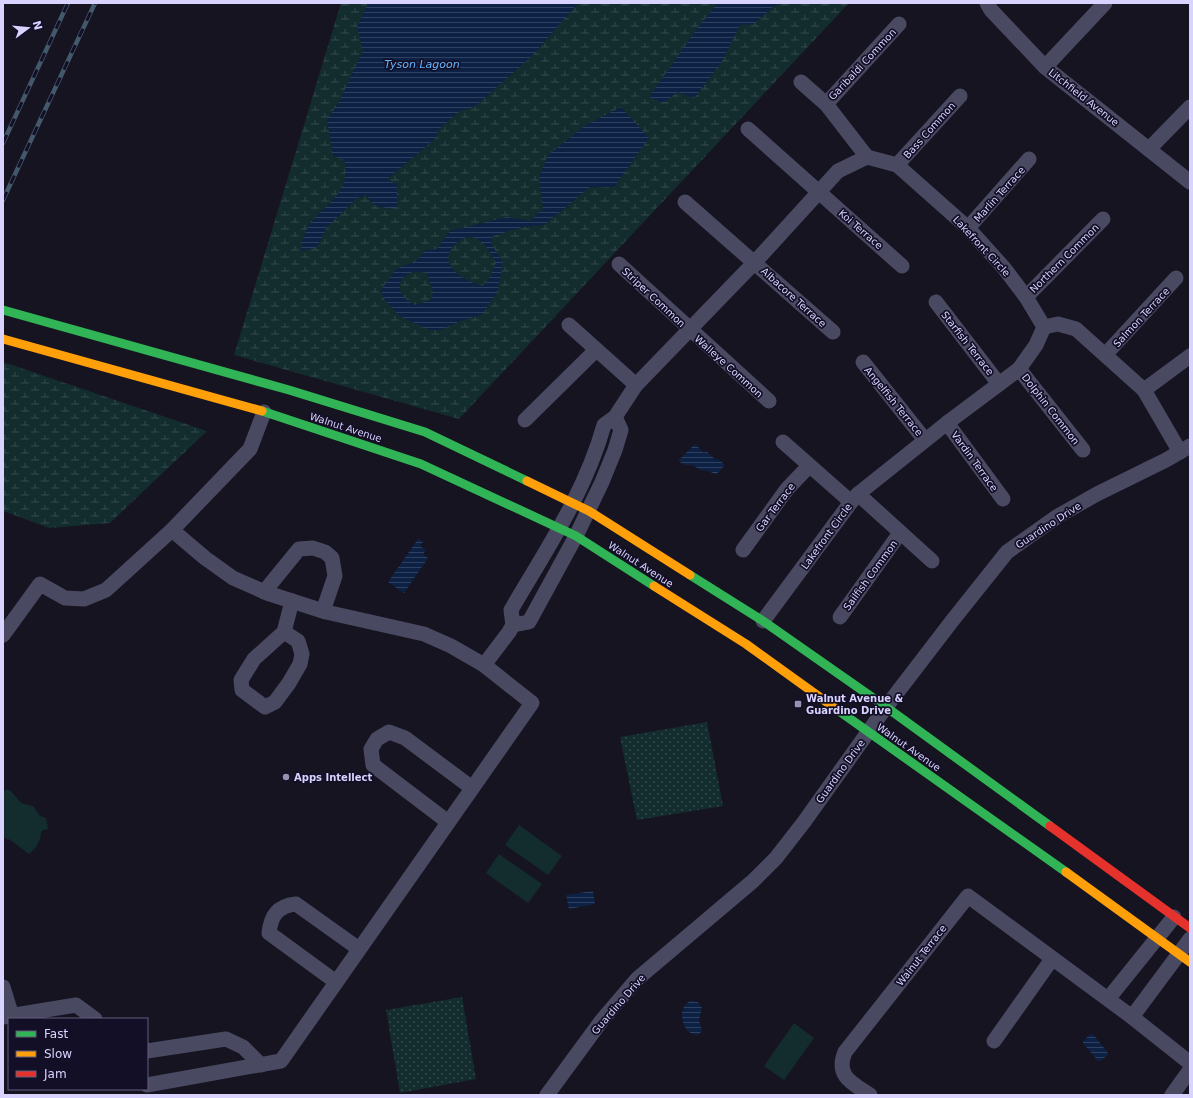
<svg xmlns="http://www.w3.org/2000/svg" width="1193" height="1098" font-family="'DejaVu Sans',sans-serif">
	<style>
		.wetland { fill: url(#wetland-marsh) }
		.park { fill: #132c2d }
		.garden { fill: url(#garden-dots) }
		.water { fill: url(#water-rules); fill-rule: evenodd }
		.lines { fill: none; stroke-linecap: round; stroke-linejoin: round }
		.street { stroke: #4a4962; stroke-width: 15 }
		.fast { stroke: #30b455; stroke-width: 9 }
		.slow { stroke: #ff9f0a; stroke-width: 9 }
		.jam { stroke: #e5322d; stroke-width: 9 }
		.rail-casing { stroke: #43596b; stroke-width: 4.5 }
		.rail { stroke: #130f26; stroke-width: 3; stroke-dasharray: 9; stroke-linecap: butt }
		.poi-dot { fill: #9591b1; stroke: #130f26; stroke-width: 1.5 }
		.labels { text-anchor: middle; stroke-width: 3.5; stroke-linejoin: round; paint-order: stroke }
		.street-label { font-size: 10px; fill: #d9d4ff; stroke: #130f26 }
		.poi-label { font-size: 10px; font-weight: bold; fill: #d9d4ff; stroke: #130f26; text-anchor: start }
		.water-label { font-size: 11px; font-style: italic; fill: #62b6ff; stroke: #130f26 }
	</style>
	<defs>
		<pattern id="wetland-marsh" width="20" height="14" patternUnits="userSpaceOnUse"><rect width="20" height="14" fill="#132c2d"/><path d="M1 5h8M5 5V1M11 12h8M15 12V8" fill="none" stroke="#354a4c"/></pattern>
		<pattern id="garden-dots" width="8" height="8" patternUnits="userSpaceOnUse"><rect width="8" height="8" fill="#132c2d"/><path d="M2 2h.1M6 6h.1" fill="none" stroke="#354a4c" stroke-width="1.8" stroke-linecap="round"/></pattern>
		<pattern id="water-rules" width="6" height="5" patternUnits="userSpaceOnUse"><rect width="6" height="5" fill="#0d2144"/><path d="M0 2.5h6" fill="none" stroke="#304060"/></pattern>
	</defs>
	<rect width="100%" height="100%" fill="#161421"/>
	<g class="wetland">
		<polygon points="341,3 849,3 459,419 234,355"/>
		<polygon points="3,362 207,431 110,523 49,528 3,511"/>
	</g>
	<g class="park">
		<polygon points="7,789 11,791 21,803 33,806 40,816 46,818 48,829 43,830 41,833 40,839 36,847 29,854 9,839 8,840 3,837 3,792"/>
		<polygon points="519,825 562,856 548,875 505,845"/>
		<polygon points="499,854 542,884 528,903 486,873"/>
		<polygon points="794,1023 814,1038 784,1080 764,1066"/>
	</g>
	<g class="garden">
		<polygon points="707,722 723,806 637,820 620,737"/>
		<polygon points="462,997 476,1079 400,1093 386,1010"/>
	</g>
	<g class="water">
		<path d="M 368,3 L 578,3 L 531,57 L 474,107 L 460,111 L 438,130 L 435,139 L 387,179 L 397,185 L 397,207 L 390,209 L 374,205 L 366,195 L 357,198 L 327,227 L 317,247 L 301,251 C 302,246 302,240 304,236 C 314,206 354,199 344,160 L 333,156 L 327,120 L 339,102 L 363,50 L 357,27 Z"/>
		<polygon points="718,3 778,3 753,24 740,25 721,63 694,98 678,92 663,103 649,97 699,26"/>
		<path d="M 621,107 L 649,138 L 614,187 L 590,187 L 544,225 L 522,227 L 493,236 L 491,243 L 503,263 L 497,293 L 489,304 L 483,314 L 458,322 L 440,330 L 429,330 L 400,316 L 384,299 L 381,290 L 396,269 L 416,261 L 426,250 L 437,249 L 450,231 L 507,217 L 530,221 L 543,209 L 539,178 L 548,155 L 586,125 ZM 468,236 C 483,238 490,251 496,263 L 488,281 L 482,286 C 464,281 435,265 455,244 C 458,241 464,238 468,236 ZM 415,271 L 427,273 L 433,292 L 431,300 L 415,305 C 396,296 393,278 415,271 Z"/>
		<polygon points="695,444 704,453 706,451 716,460 717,458 725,465 716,475 709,471 701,470 692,465 685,465 678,461"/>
		<polygon points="418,539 423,542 420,546 426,550 423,554 428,558 404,593 388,582"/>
		<polygon points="593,891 595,904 569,909 566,895"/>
		<path d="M 691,1001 L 698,1002 L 702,1008 L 699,1020 L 702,1031 L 698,1035 C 682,1036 675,1006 691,1001 Z"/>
		<polygon points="1091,1034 1093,1034 1108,1053 1108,1055 1100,1061 1098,1061 1083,1043 1083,1041"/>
	</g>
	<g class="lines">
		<g class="street">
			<polyline points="987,3 991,10 1045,67 1190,182"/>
			<polyline points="1045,67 1105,3"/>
			<polyline points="801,82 826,104 867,157"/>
			<polyline points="826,104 899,24"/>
			<polyline points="748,129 902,266"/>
			<polyline points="1149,149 1190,107"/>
			<polyline points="897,165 960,96"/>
			<polyline points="685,202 833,332"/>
			<polyline points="968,228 1029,159"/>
			<polyline points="619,264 769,401"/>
			<polyline points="1026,297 1103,219"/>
			<polyline points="936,302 999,384"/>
			<polyline points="569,325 636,385"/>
			<polyline points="1044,327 1058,324 1076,329 1144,390 1180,452"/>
			<polyline points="1105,355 1176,278"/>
			<polyline points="863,362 925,440"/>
			<polyline points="1019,369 1083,450"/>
			<polyline points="1144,390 1190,356"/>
			<polyline points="525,420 596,350"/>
			<polyline points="947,423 1003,499"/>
			<polyline points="783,442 851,502"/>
			<polyline points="858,494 932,561"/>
			<polyline points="743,550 787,489 809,466"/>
			<polyline points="264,592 299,549 313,548 325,552 332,558 335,576 323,611"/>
			<polyline points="840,617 900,533"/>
			<polyline points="513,625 529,622 576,536 602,482 615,450 621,430 615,417"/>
			<polyline points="284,632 254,659 241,680 242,690 265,707 275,702 289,683 300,664 302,654 298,641 284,632 292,601"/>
			<polyline points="3,635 40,584 65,598 84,599 106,590 172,530 250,449 264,412"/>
			<path d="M 484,665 L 509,632 L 513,625 L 511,610 C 546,550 585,493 604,425 L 615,417 L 636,385 L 755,262 L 838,171 L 867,157 L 897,165 L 968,228 L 1004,268 L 1026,297 L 1044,327 L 1036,345 L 1019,369 L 947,423 L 858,494 L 851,502 L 763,621"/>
			<polyline points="448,822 373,765 371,749 377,739 389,732 405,738 472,788"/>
			<path d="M 336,982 L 269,933 C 271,916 277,906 296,904 L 359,949"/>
			<polyline points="3,987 12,1016"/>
			<polyline points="1108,999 1174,917"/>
			<polyline points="3,1017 76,1005 95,1019"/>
			<polyline points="1132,1017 1190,939"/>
			<polyline points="994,1041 1052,959"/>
			<polyline points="147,1051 226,1039 243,1047 261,1065"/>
			<polyline points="147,1085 281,1061 532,703 484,665 451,646 424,634 326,612 267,593 233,578 205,558 172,530"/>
			<polyline points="547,1095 602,1020 637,979 753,881 776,858 804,822 886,707 952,621 1007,552 1058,516 1097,494 1166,460 1190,446"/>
			<path d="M 870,1095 C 852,1083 835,1076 845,1052 L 968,896 L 1132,1017 L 1190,1063"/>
			<polyline points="1172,1095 1190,1070"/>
		</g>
		<g class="fast">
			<polyline points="3,310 289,390 425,432 527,481"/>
			<polyline points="262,411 421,464 576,536 654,586"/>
			<polyline points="690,575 763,621 886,707 1050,826"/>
			<polyline points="839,711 1066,872"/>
		</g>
		<g class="slow">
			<polyline points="3,339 262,411"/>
			<polyline points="527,481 589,511 690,575"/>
			<polyline points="654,586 746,644 839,711"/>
			<polyline points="1066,872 1190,962"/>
		</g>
		<polyline class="jam" points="1050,826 1190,928"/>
		<g class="rail-casing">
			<g id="rail">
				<polyline points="3,143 68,3"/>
				<polyline points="3,200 95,3"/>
			</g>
		</g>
		<use href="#rail" class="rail"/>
	</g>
	<g class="poi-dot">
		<rect x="794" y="700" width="8" height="8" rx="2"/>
		<circle cx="286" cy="777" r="4"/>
	</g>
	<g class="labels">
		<g class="street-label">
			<text transform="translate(862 64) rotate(-47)" y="4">Garibaldi Common</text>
			<text transform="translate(1084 97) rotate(38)" y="4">Litchfield Avenue</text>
			<text transform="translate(929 130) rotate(-48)" y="4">Bass Common</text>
			<text transform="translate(999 194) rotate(-48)" y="4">Marlin Terrace</text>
			<text transform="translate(861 229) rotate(41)" y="4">Koi Terrace</text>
			<text transform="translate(982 246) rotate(47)" y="4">Lakefront Circle</text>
			<text transform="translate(1064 258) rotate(-45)" y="4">Northern Common</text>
			<text transform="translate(654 297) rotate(43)" y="4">Striper Common</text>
			<text transform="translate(794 297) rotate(42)" y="4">Albacore Terrace</text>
			<text transform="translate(1141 317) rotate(-47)" y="4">Salmon Terrace</text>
			<text transform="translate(968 343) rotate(52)" y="4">Starfish Terrace</text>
			<text transform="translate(729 366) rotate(42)" y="4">Walleye Common</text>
			<text transform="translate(894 401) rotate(51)" y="4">Angelfish Terrace</text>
			<text transform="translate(1051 409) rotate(52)" y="4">Dolphin Common</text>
			<text transform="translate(346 427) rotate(18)" y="4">Walnut Avenue</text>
			<text transform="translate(975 461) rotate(54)" y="4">Vardin Terrace</text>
			<text transform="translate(775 507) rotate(-53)" y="4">Gar Terrace</text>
			<text transform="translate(1048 525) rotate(-33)" y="4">Guardino Drive</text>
			<text transform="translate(826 536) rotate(-54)" y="4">Lakefront Circle</text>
			<text transform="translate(641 564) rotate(33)" y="4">Walnut Avenue</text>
			<text transform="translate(870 575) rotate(-54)" y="4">Sailfish Common</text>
			<text transform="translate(909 747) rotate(35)" y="4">Walnut Avenue</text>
			<text transform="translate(840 771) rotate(-54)" y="4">Guardino Drive</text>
			<text transform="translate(921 955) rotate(-52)" y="4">Walnut Terrace</text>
			<text transform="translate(618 1004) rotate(-49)" y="4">Guardino Drive</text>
		</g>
		<g class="poi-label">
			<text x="806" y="702">Walnut Avenue &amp;<tspan x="806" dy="12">Guardino Drive</tspan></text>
			<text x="294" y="781">Apps Intellect</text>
		</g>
		<g class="water-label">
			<text x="422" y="68">Tyson Lagoon</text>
		</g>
	</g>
	<rect width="1193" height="1098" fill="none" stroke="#d9d4ff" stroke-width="8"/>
	<rect x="8" y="1018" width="140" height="72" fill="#130f26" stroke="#625e7d"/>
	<rect x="16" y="1031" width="20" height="6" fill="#30b455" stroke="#625e7d"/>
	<text x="44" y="1038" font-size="12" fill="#d9d4ff">Fast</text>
	<rect x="16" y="1051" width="20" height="6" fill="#ff9f0a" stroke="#625e7d"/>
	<text x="44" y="1058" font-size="12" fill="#d9d4ff">Slow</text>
	<rect x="16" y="1071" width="20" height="6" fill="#e5322d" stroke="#625e7d"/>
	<text x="44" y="1078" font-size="12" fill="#d9d4ff">Jam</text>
	<g transform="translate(28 28) rotate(74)" stroke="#130f26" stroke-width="3" paint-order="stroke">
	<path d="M0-3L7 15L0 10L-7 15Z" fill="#d9d4ff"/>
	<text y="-6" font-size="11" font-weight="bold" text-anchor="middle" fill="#d9d4ff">N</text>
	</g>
</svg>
